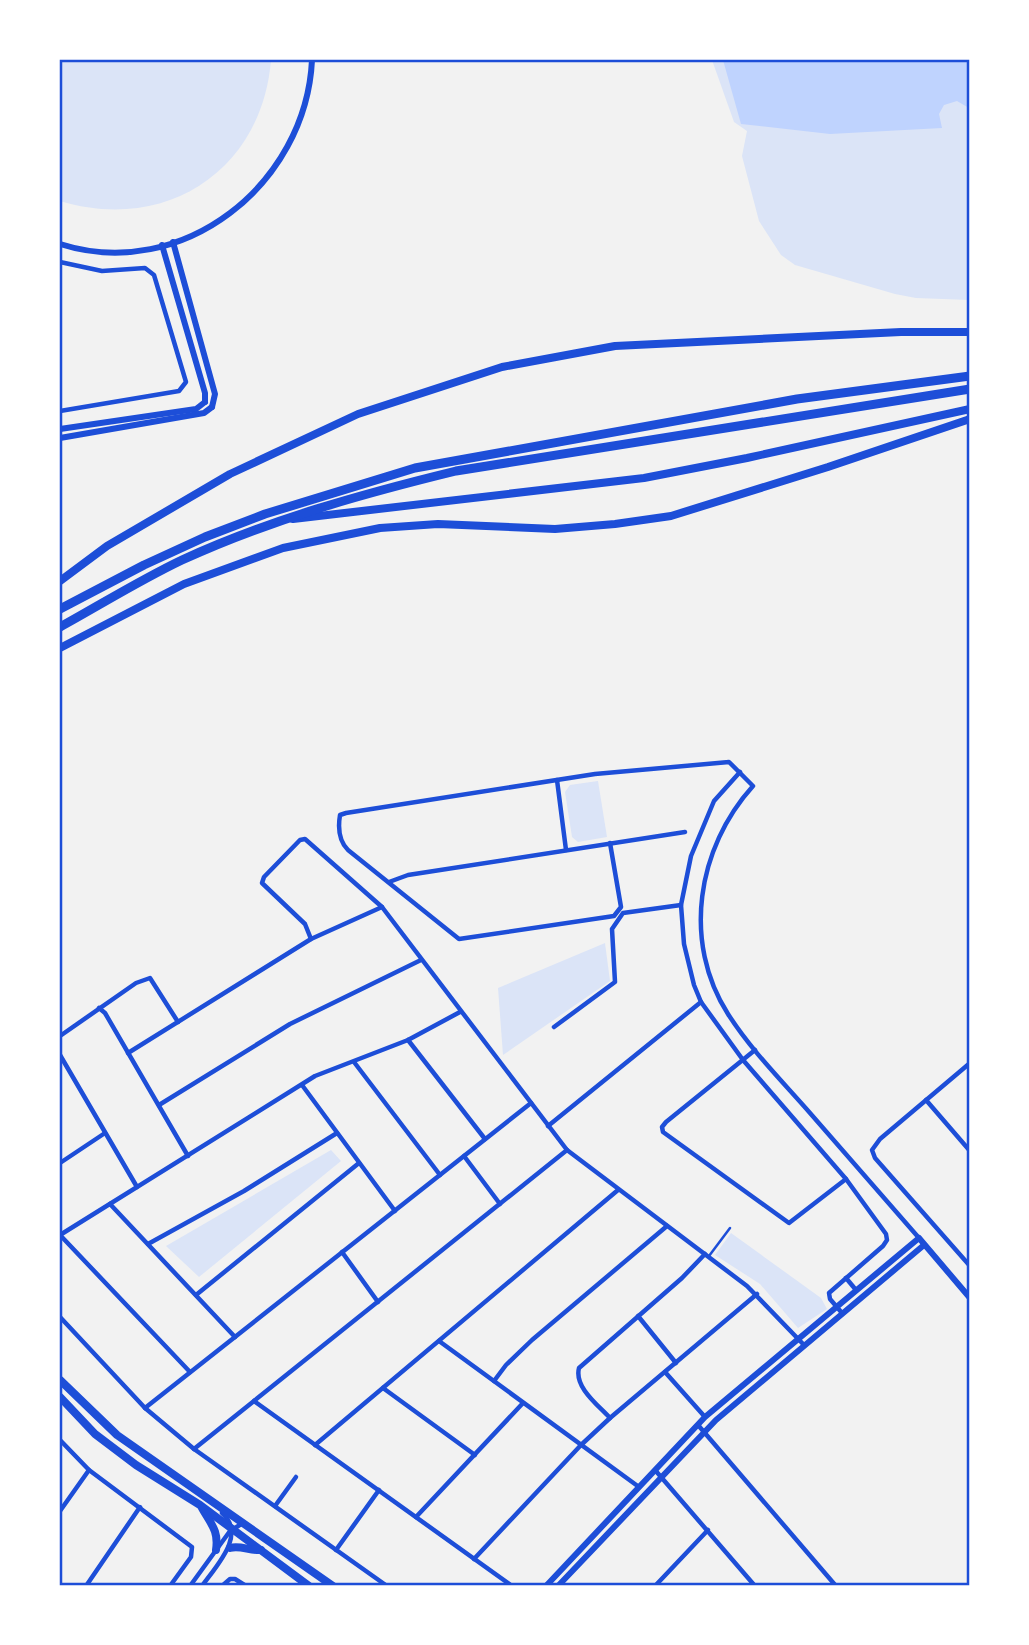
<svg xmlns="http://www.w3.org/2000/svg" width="1029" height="1645" font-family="'Space Grotesk',sans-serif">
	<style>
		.green { fill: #dbe4f7 }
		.water { fill: #bfd3fe }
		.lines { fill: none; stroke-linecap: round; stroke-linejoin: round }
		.service { stroke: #1d4ed8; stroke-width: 2.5 }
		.minor { stroke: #1d4ed8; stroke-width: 4.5 }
		.tertiary { stroke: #1d4ed8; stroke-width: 6 }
		.primary { stroke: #1d4ed8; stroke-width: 8 }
		.motorway { stroke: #1d4ed8; stroke-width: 9 }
		.neatline { fill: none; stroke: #1d4ed8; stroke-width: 2.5 }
	</style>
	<rect width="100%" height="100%" fill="#f2f2f2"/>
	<g class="green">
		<path d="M 60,60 L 271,60 C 262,171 165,233 60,201 Z"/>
		<polygon points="712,60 969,60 969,300 916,298 895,294 795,265 781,255 759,221 742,156 747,131 734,122"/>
		<polygon points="598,781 607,837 578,842 572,837 565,792 570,785"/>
		<polygon points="605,943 610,981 503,1055 498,988"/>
		<polygon points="331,1150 341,1161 199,1277 166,1246"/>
		<polygon points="731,1233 821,1298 827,1309 798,1328 760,1284 715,1255"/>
	</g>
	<polygon class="water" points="723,60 969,60 969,108 957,101 944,105 939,114 942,128 830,134 741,124"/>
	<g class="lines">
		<polyline class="service" points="709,1256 730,1228"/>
		<g class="minor">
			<polyline points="60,262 102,271 145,268 154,275 186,382 179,391 60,411"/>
			<polyline points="740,772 714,801 691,856 681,905 684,944 694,985 701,1002 743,1060 846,1179 886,1234 887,1240 883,1246 829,1293 830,1299 842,1313"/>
			<polyline points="557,780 566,850"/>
			<path d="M 610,843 L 621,907 L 614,916 L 459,939 L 348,850 C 339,841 338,827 340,815 L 346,813 L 595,774 L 729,762 L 753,786 C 697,848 682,942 728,1014 C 751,1050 782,1081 810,1113 C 846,1154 882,1196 919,1238"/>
			<polyline points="389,882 408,875 685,832"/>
			<polyline points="311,939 305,924 262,883 264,877 300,840 305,839 382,907 567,1150 747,1286 804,1345"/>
			<polyline points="99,1008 105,1013 188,1156"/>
			<polyline points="554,1027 615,982 612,929 623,913 681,905"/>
			<polyline points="60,1036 136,983 150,978 178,1022"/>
			<polyline points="408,1040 485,1139"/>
			<polyline points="755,1050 666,1122 662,1127 663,1132 789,1223 846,1179"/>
			<polyline points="128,1053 311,939 382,907"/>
			<polyline points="60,1055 137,1187"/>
			<polyline points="354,1062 440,1175"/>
			<polyline points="970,1063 880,1139 872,1150 875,1158 970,1266"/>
			<polyline points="302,1085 395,1211"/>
			<polyline points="926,1100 970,1151"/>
			<polyline points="159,1105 290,1024 421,960"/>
			<polyline points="548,1126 701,1002"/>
			<polyline points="464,1156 500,1204"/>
			<polyline points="60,1163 105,1133"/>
			<polyline points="110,1204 235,1337"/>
			<polyline points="60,1235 315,1076 408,1040 460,1012"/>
			<polyline points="60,1235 190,1372"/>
			<polyline points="148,1244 244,1191 337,1133"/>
			<polyline points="342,1252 378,1302"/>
			<polyline points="846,1278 856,1290"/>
			<polyline points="196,1295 359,1163"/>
			<polyline points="638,1316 676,1363"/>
			<polyline points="60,1317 145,1408 194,1449 387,1586"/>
			<polyline points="439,1341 639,1487"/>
			<polyline points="665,1372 705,1417"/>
			<polyline points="494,1381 506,1365 532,1340 667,1226"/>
			<polyline points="383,1388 475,1455"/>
			<polyline points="254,1401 512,1586"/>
			<polyline points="145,1408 531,1103"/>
			<path d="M 610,1418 C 598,1405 574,1387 579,1368 L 682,1278 L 705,1254"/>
			<polyline points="698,1425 836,1586"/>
			<polyline points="60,1440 89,1470 192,1547 191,1557 170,1586"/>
			<polyline points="315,1445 618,1190"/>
			<polyline points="194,1449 567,1150"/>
			<polyline points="655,1470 755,1586"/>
			<polyline points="275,1506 296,1477"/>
			<polyline points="60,1511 89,1470"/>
			<polyline points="416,1517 523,1403"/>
			<polyline points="336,1550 379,1490"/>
			<polyline points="474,1559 581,1445 610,1418 757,1294"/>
			<polyline points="86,1586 140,1507"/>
			<polyline points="190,1586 230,1531 243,1523"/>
			<path d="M 202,1586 C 216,1566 247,1535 222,1513"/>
			<polyline points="222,1586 230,1579 235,1579 246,1586"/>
			<polyline points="655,1586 708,1530"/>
		</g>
		<g class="tertiary">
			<polyline points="173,242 215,394 212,407"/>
			<path d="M 60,244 C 183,283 306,184 312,60"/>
			<polyline points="162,245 205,393 205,402"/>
			<polyline points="60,429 196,409 205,402"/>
			<polyline points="60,438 204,413 212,407"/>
			<polyline points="546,1586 705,1417 919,1238 970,1298"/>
			<polyline points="558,1586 716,1420 924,1245"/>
		</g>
		<g class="primary">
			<polyline points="293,519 644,478 747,458 970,409"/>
			<polyline points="60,581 107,546 230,474 358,414 502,367 615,346 901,332 970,332"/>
			<polyline points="60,648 184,584 283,548 380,528 438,524 555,529 615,524 671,516 828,467 970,419"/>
			<polyline points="60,1380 117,1435 333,1586"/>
			<polyline points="60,1397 95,1434 136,1465 200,1505 309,1586"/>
			<path d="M 202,1508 C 211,1524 219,1531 216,1550"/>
			<path d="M 230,1548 C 240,1545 250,1551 261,1550"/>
		</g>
		<g class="motorway">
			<polyline points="60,609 144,565 205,537 265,514 415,468 797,399 970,376"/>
			<path d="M 60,627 C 100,605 140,580 182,560 C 269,520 362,494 456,471 L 970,389"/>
		</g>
	</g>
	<rect width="1029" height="1645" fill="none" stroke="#ffffff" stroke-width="122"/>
	<rect x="61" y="61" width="907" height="1523" class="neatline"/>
</svg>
